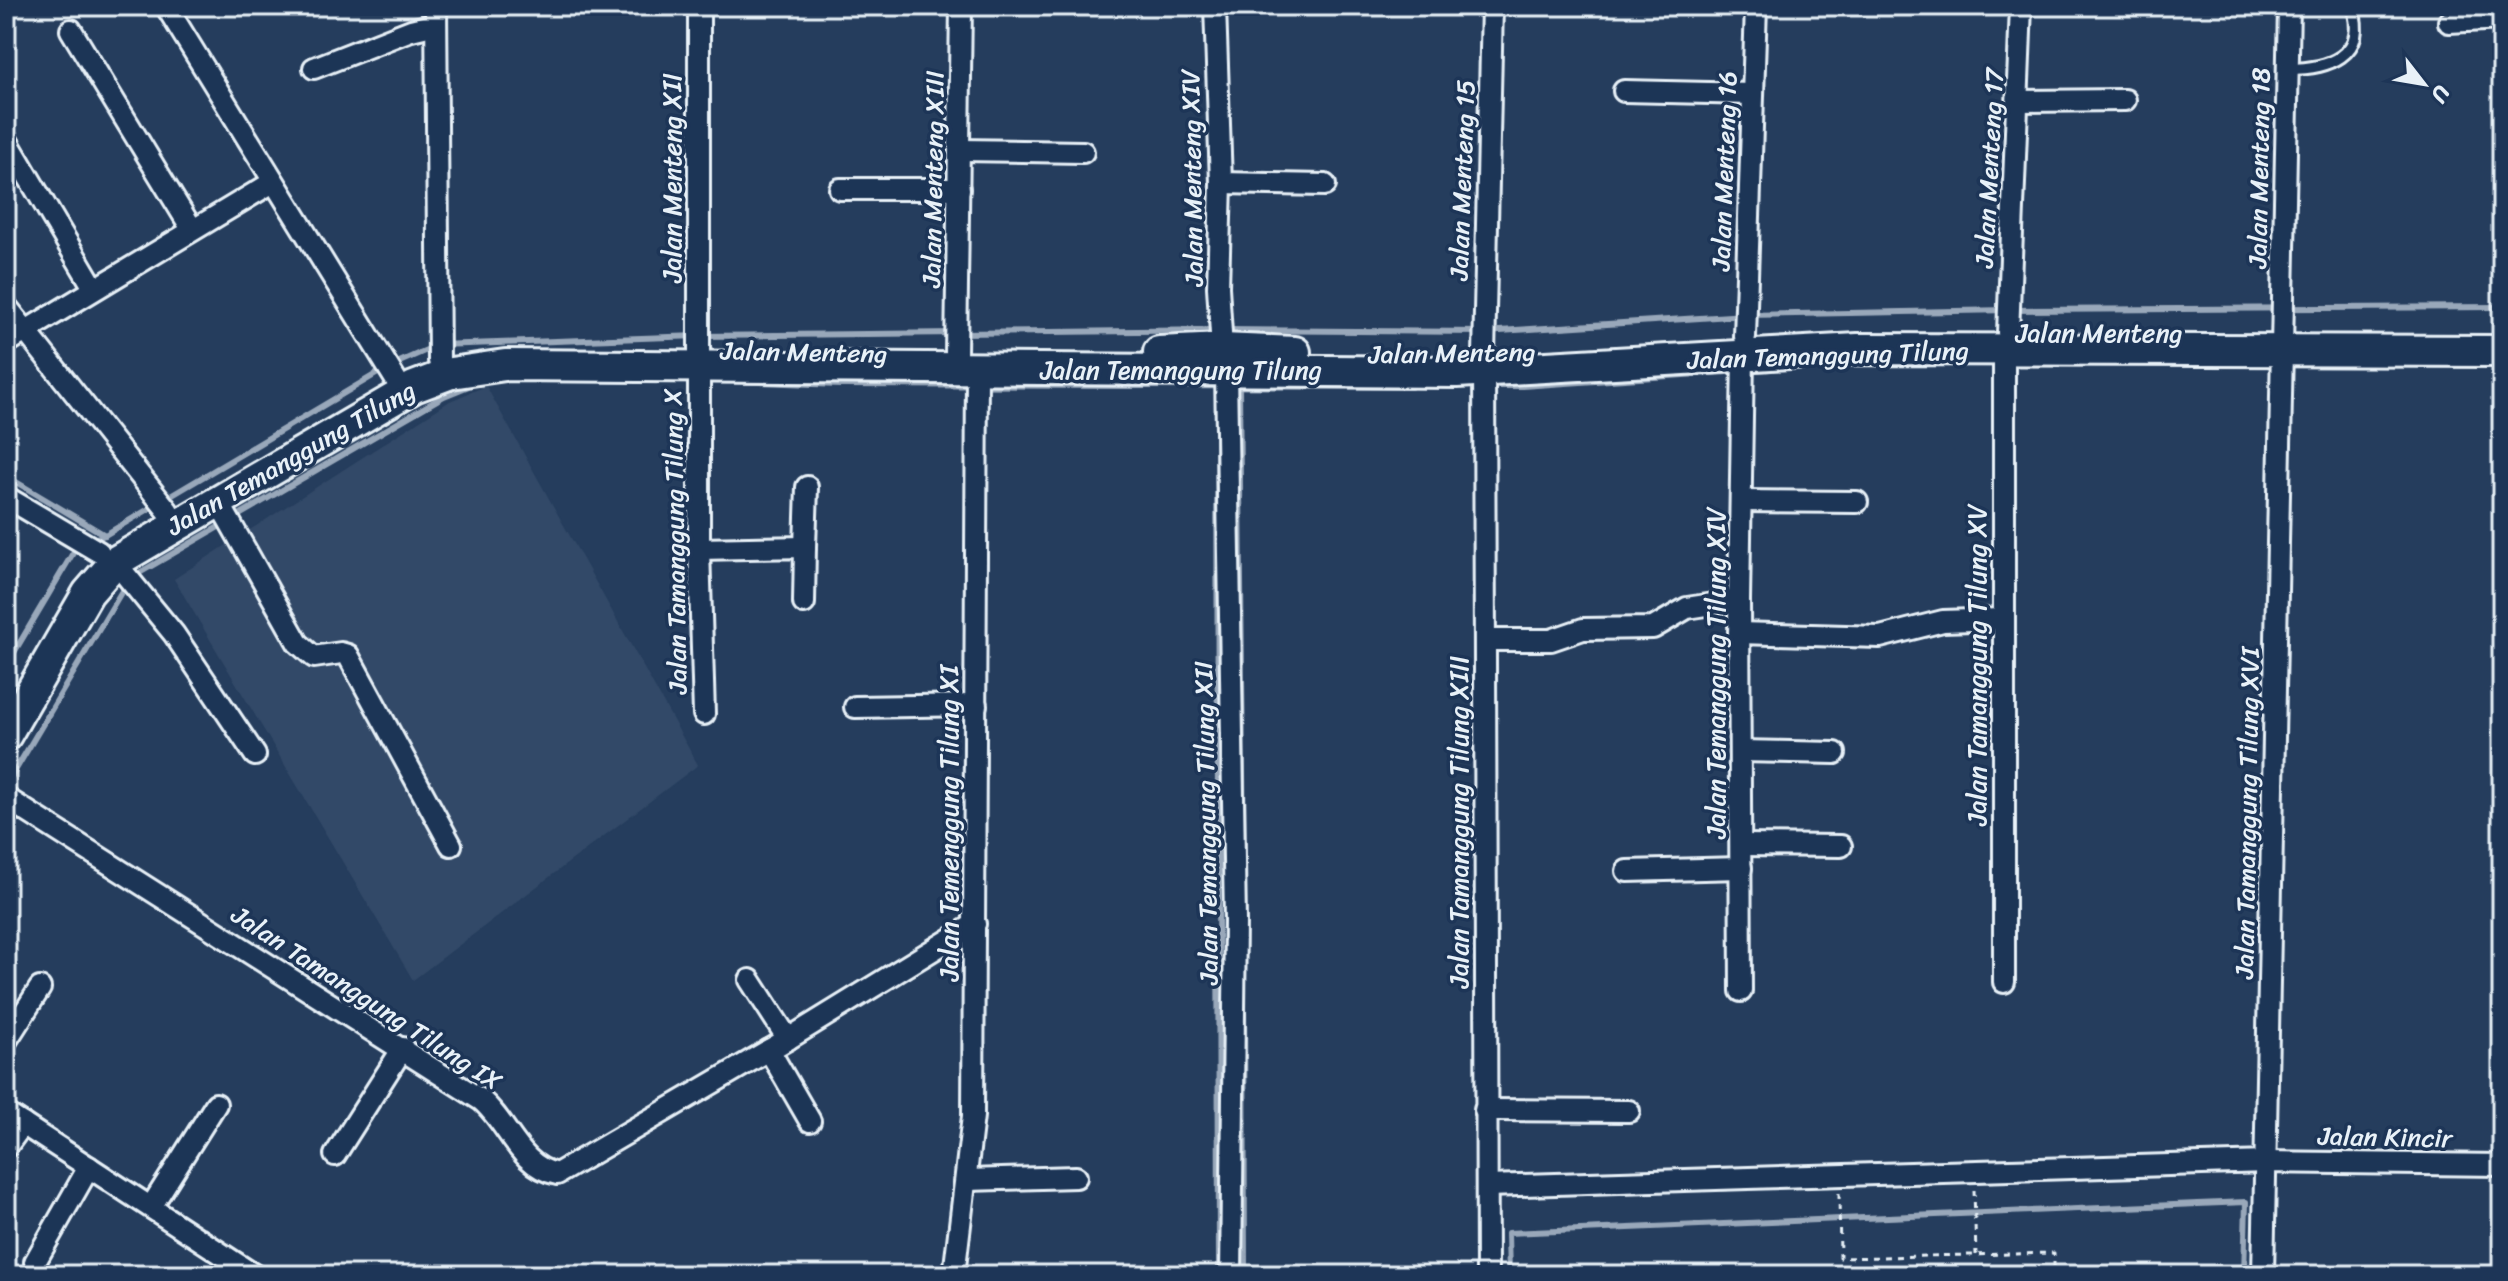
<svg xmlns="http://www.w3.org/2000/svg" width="2508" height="1281" font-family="Sriracha,sans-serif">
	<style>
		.built { fill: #334a68 }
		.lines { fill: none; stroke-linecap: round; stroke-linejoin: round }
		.stream { stroke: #99a8ba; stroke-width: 6 }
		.lane-casing { stroke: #e8f1f8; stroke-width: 16 }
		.street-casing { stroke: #e8f1f8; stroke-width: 26 }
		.secondary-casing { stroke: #e8f1f8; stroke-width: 36 }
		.path { stroke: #e8f1f8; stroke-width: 3; stroke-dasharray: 6 6; stroke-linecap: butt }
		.lane { stroke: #1d3557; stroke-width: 10 }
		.street { stroke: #1d3557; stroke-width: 20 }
		.secondary { stroke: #1d3557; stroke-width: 30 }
		.labels { text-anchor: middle; stroke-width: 7; stroke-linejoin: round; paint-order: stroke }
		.street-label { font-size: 26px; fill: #e8f1f8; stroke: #1d3557 }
	</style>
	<rect width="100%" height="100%" fill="#253d5d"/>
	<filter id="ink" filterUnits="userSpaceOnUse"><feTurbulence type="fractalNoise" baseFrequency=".0125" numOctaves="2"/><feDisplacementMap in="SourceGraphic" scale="16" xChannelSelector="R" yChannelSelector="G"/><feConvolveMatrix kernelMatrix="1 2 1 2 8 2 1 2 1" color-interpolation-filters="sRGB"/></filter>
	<g filter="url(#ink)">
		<polygon class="built" points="486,386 698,765 413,980 174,579 450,401"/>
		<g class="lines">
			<g class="stream">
				<polyline points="731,381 841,385 1411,387"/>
				<polyline points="1462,386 1522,386 1771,369"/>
				<polyline points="1217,387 1219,1275"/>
				<polyline points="1239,387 1244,868"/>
				<polyline points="6,476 105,535"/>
				<polyline points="90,540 105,535 388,367 438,345 698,336 1222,330 1484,332 1746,315 2009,310 2502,307"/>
				<polyline points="6,666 73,553 81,546"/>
				<polyline points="6,786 129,579 444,396 476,383"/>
				<polyline points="1244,975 1245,1275"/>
				<polyline points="1509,1275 1508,1233 2246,1202 2244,1275"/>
			</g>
			<g class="lane-casing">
				<path id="lane" d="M 2288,69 C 2327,69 2369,57 2352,6"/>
			</g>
			<g class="street-casing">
				<g id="street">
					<polyline points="166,6 396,380"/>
					<polyline points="436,6 439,361"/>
					<polyline points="699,6 699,549 704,714"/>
					<polyline points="1215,6 1221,183 1218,287 1222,349"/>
					<polyline points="2449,22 2502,19"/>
					<polyline points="71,30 192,229"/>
					<polyline points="314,68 411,30 436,24"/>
					<polyline points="1624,91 1752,94"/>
					<polyline points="2018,101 2125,100"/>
					<polyline points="6,139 94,288"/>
					<polyline points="960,150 1083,152"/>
					<polyline points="1221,183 1325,185"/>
					<polyline points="840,189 959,189"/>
					<polyline points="6,306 168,511"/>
					<polyline points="2008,333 2021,6"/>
					<polyline points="1745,337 1756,6"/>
					<polyline points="6,343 273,182"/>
					<polyline points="2004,349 2004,982"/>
					<polyline points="956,354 961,6"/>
					<polyline points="1226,371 1235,921 1231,1275"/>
					<polyline points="6,497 99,552"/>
					<polyline points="218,501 298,643 314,657 341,653 348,655 451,845"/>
					<polyline points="1742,501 1857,502"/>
					<polyline points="805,547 807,487"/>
					<polyline points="699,549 805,547 804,603"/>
					<polyline points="115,562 174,634 255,755"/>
					<polyline points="1739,633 1880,637 1943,621 2002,619"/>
					<polyline points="1486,640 1551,640 1583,629 1653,628 1687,608 1739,600"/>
					<polyline points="855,707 976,705"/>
					<polyline points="1740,751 1835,753"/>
					<path d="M 6,798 L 481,1100 C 508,1122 519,1167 557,1174 L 788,1039 L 975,924"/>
					<polyline points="1742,845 1841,846"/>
					<polyline points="1627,871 1741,868"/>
					<polyline points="750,980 788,1039"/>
					<polyline points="1741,991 1739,600 1743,356"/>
					<polyline points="6,1041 40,988"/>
					<polyline points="769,1050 810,1121"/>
					<polyline points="1485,1110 1629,1111"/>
					<polyline points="6,1113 254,1275"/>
					<polyline points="6,1147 23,1124"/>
					<polyline points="335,1155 403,1048"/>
					<polyline points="967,1180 1076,1177"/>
					<polyline points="1487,1186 2267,1162 2502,1165"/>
					<polyline points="151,1207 216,1104"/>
					<polyline points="35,1262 89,1167"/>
					<polyline points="954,1275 973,1116 977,369"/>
					<polyline points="1487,1275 1484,355 1492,6"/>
					<polyline points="2263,1275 2289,6"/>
				</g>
			</g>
			<g class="secondary-casing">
				<g id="secondary">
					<polyline points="1159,352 1222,349 1295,352"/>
					<polyline points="6,735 88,593 115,562 414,387 451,373 505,365 1457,372 1858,349 2502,351"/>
				</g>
			</g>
			<g class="path">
				<polyline points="1974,1190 1976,1255"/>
				<polyline points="1839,1193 1840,1258 2054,1253 2054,1275"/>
			</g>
			<use href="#lane" class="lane"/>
			<use href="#street" class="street"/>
			<use href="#secondary" class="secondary"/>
		</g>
	</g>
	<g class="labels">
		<g class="street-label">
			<text transform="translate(1989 168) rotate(-87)" y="9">Jalan Menteng 17</text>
			<text transform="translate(2259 168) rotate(-89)" y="9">Jalan Menteng 18</text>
			<text transform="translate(1724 171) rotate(-88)" y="9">Jalan Menteng 16</text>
			<text transform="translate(672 178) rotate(-90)" y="9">Jalan Menteng XII</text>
			<text transform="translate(1192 178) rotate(-91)" y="9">Jalan Menteng XIV</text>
			<text transform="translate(933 179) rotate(-89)" y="9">Jalan Menteng XIII</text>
			<text transform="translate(1462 180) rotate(-88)" y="9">Jalan Menteng 15</text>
			<text x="2099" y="342">Jalan Menteng</text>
			<text transform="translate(804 352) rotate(1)" y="9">Jalan Menteng</text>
			<text transform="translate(1452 353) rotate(-1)" y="9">Jalan Menteng</text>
			<text transform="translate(1828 355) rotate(-2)" y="9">Jalan Temanggung Tilung</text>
			<text x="1181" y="379">Jalan Temanggung Tilung</text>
			<text transform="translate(291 458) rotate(-30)" y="9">Jalan Temanggung Tilung</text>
			<text transform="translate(675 541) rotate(-91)" y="9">Jalan Tamanggung Tilung X</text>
			<text transform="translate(1977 665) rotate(-90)" y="9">Jalan Tamanggung Tilung XV</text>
			<text transform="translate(1716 673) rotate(-90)" y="9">Jalan Temanggung Tilung XIV</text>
			<text transform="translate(2247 813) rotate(-89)" y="9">Jalan Tamanggung Tilung XVI</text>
			<text transform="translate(1459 822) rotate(-90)" y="9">Jalan Tamanggung Tilung XIII</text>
			<text transform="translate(949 823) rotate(-90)" y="9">Jalan Temenggung Tilung XI</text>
			<text transform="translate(1206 823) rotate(-91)" y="9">Jalan Temanggung Tilung XII</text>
			<text transform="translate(367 998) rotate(33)" y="9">Jalan Tamanggung Tilung IX</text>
			<text transform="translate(2385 1137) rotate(1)" y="9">Jalan Kincir</text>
		</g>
	</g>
	<rect width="2508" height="1281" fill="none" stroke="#1d3557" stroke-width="32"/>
	<rect x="16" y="16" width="2476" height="1249" fill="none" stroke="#e8f1f8" stroke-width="3" filter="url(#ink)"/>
	<g transform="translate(2424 84) rotate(121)" stroke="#1d3557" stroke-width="6" paint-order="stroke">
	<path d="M0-6L14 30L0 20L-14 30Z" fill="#e8f1f8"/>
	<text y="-12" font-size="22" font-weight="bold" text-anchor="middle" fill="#e8f1f8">U</text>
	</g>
</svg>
